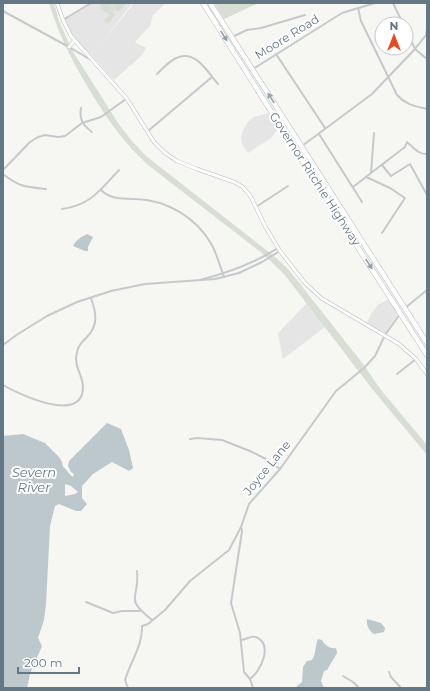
<svg xmlns="http://www.w3.org/2000/svg" width="430" height="691" font-family="Montserrat,sans-serif">
	<style>
		.built { fill: #e4e5e4 }
		.green { fill: #d8ded3 }
		.water { fill: #bcc8cc; fill-rule: evenodd }
		.lines { fill: none; stroke-linecap: round; stroke-linejoin: round }
		.secondary-casing { stroke: #b5bbbf; stroke-width: 4 }
		.highway-casing { stroke: #b8bbbe; stroke-width: 5.5 }
		.street { stroke: #c6c9cc; stroke-width: 2 }
		.secondary { stroke: #fff; stroke-width: 3 }
		.highway { stroke: #fff; stroke-width: 4.5 }
		.oneway { fill: #92a0aa }
		.labels { text-anchor: middle; stroke-width: 4; stroke-linejoin: round; paint-order: stroke }
		.street-label { font-size: 12px; fill: #647785; stroke: #fff }
		.water-label { font-size: 13px; font-style: italic; fill: #5f7a82; stroke: #fff }
	</style>
	<rect width="100%" height="100%" fill="#f6f6f3"/>
	<g class="built">
		<polygon points="91,3 132,3 102,43 134,3 166,3 153,15 150,26 135,42 146,48 140,57 114,80 91,55 99,46 88,57 80,48 63,20"/>
		<polygon points="269,113 279,128 271,138 248,153 242,144 241,138 243,130 248,122 254,117"/>
		<polygon points="389,299 398,314 385,333 367,323 371,314 378,305"/>
		<polygon points="307,303 325,327 283,359 278,333"/>
	</g>
	<g class="green">
		<path d="M 49,3 L 54,3 L 59,21 L 72,50 L 118,123 L 132,141 L 146,156 L 275,257 L 289,270 L 363,364 L 381,390 L 427,445 L 427,455 L 373,390 L 284,274 L 263,254 L 148,165 C 125,144 110,123 93,96 C 74,64 60,39 49,3 Z"/>
		<polygon points="100,3 108,3 115,10 113,12 115,15 108,24 104,20 110,15 100,8 101,6"/>
		<polygon points="109,3 124,3 125,5 118,12"/>
		<path d="M 214,3 L 260,3 C 247,7 237,14 224,19 Z"/>
	</g>
	<g class="water">
		<path d="M 87,234 L 93,237 L 88,247 L 88,251 L 85,251 L 73,246 C 76,240 81,237 87,234 Z"/>
		<path d="M 107,423 L 121,429 L 129,450 L 133,468 L 129,471 L 112,462 L 93,474 L 82,486 L 82,498 L 87,504 L 81,511 L 76,511 L 59,504 L 55,506 L 50,526 L 46,604 L 44,620 L 38,638 L 42,646 L 30,674 L 27,688 L 3,688 L 3,436 L 23,434 L 45,443 L 59,457 L 62,462 L 63,467 C 68,470 68,474 73,477 L 74,474 L 71,472 L 68,466 L 69,461 ZM 65,484 L 71,486 L 78,492 L 75,494 L 65,496 Z"/>
		<path d="M 367,619 L 381,623 L 385,628 L 384,632 L 374,634 C 369,631 366,625 367,619 Z"/>
		<path d="M 318,639 L 322,640 L 323,642 C 327,646 330,649 336,648 L 337,653 L 327,670 L 324,671 L 321,681 L 324,688 L 296,688 L 297,686 L 302,682 L 303,667 L 307,661 L 312,660 C 316,654 315,646 318,639 Z"/>
	</g>
	<g class="lines">
		<g class="secondary-casing">
			<g id="secondary">
				<polyline points="57,3 63,20 71,36 127,99 154,142 164,152 177,161 197,169 234,182 243,187 251,197 265,226 280,251 304,282 321,298 399,344 416,359 427,374"/>
				<polyline points="69,47 74,41"/>
			</g>
		</g>
		<g class="highway-casing">
			<g id="highway">
				<polyline points="203,3 294,148 427,355"/>
				<polyline points="210,3 427,343"/>
			</g>
		</g>
		<g class="street">
			<polyline points="393,3 403,24"/>
			<path d="M 358,8 L 361,21 L 397,95 C 406,105 415,106 427,109"/>
			<polyline points="3,11 69,47 91,60"/>
			<polyline points="63,20 91,3"/>
			<polyline points="406,30 415,49 427,59"/>
			<polyline points="232,37 247,30 261,28 305,15"/>
			<polyline points="276,54 325,128"/>
			<polyline points="253,69 342,13 375,3"/>
			<path d="M 157,74 C 163,68 171,59 179,57 C 197,51 208,73 218,84"/>
			<path d="M 81,108 C 79,120 83,125 92,132"/>
			<polyline points="148,131 212,77"/>
			<polyline points="319,134 362,202"/>
			<polyline points="302,146 372,94 415,49 426,35 427,30"/>
			<polyline points="382,165 391,176 410,164 427,195"/>
			<polyline points="3,170 30,142 38,137 45,135 58,137 65,136 82,123 101,117 126,99"/>
			<path d="M 371,173 L 405,147 L 407,142 C 413,147 419,155 427,154"/>
			<path d="M 3,174 C 19,187 26,187 46,189"/>
			<polyline points="366,177 371,173 374,133"/>
			<polyline points="353,187 366,177 390,188 405,198 382,233"/>
			<path d="M 101,190 C 111,200 122,198 135,199 C 167,200 196,217 212,245 C 217,255 220,266 224,277"/>
			<polyline points="256,207 288,186"/>
			<path d="M 62,209 C 91,205 100,190 119,170"/>
			<path d="M 200,280 C 228,273 253,264 278,248"/>
			<polyline points="405,308 427,290"/>
			<polyline points="3,345 18,334 47,316 77,302 111,291 145,284 215,279 239,273 262,262 280,251"/>
			<polyline points="397,374 416,359"/>
			<path d="M 3,385 C 18,394 83,425 83,387 C 83,375 73,366 77,352 C 78,346 82,342 87,337 C 99,325 96,312 91,298"/>
			<polyline points="190,439 197,438 222,440 250,451 266,459 280,469"/>
			<polyline points="241,527 242,531 231,603 240,633 244,672 250,679 253,688"/>
			<path d="M 137,571 C 140,600 123,597 152,620"/>
			<polyline points="86,602 113,613 122,611 140,611"/>
			<path d="M 241,640 C 246,640 251,635 256,637 C 274,645 260,672 250,679"/>
			<polyline points="389,672 391,677 401,688"/>
			<polyline points="343,676 353,682 359,688"/>
			<path d="M 128,688 L 125,680 C 130,663 143,645 142,626 L 148,624 L 165,610 L 190,581 L 229,550 L 241,527 L 249,504 L 280,469 L 336,391 L 364,368 L 375,356 L 385,335 L 400,314"/>
		</g>
		<use href="#secondary" class="secondary"/>
		<use href="#highway" class="highway"/>
	</g>
	<defs><path id="oneway-solid" d="M-6-.8H1V-3.2L6.5 0L1 3.2V.8H-6Z"/></defs>
	<g class="oneway">
		<use href="#oneway-solid" transform="translate(224 36) rotate(57)"/>
		<use href="#oneway-solid" transform="translate(271 98) rotate(-123)"/>
		<use href="#oneway-solid" transform="translate(369 264) rotate(57)"/>
	</g>
	<g class="labels">
		<g class="street-label">
			<text transform="translate(287 37) rotate(-32)" y="4">Moore Road</text>
			<text transform="translate(315 179) rotate(57)" y="4">Governor Ritchie Highway</text>
			<text transform="translate(267 468) rotate(-51)" y="4">Joyce Lane</text>
		</g>
		<g class="water-label">
			<text x="34" y="477">Severn<tspan x="34" dy="15">River</tspan></text>
		</g>
	</g>
	<rect width="430" height="691" fill="none" stroke="#647785" stroke-width="8"/>
	<g transform="translate(394 36)"><circle r="19" fill="#ffffff" stroke="#c1c9ce"/>
	<path d="M0-3L7 15L0 10L-7 15Z" fill="#ec471d"/>
	<text y="-6" font-size="11" font-weight="bold" text-anchor="middle" fill="#647785">N</text>
	</g>
	<path d="M18 667v6h61v-6" fill="none" stroke="#647785" stroke-width="2"/>
	<text x="24" y="667" font-size="12" fill="#647785" stroke="#ffffff" stroke-width="3" paint-order="stroke">200 m</text>
</svg>
